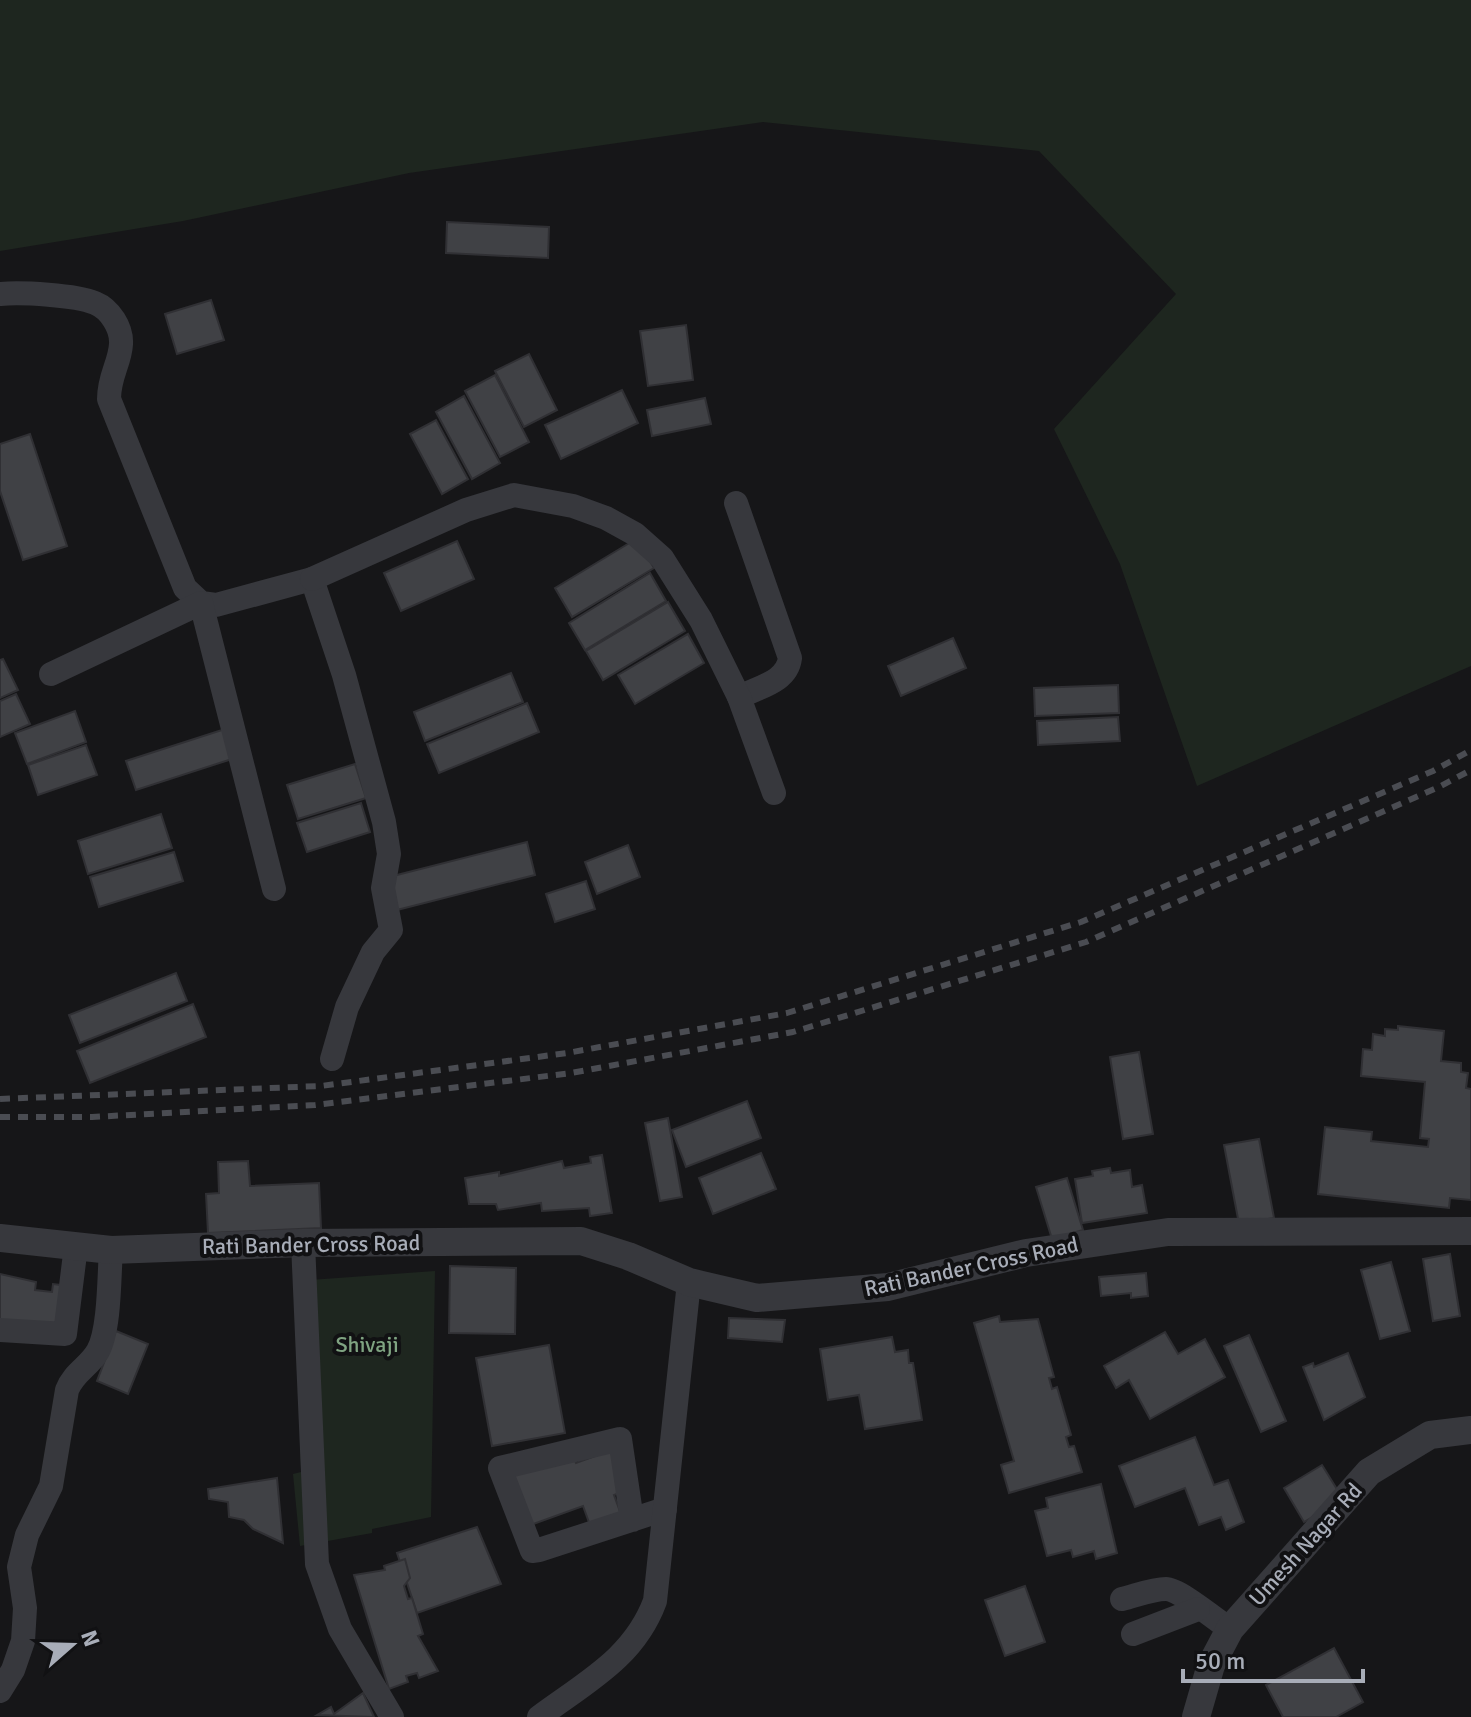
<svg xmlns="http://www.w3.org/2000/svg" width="1471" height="1717" font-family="Signika,sans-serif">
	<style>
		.green { fill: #1e261f }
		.building { fill: #404145; stroke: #303034; stroke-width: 2 }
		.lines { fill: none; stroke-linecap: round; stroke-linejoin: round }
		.minor { stroke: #37383d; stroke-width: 24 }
		.tertiary { stroke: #37383d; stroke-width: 28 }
		.rail { stroke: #4a4c52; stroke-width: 6; stroke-dasharray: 10 8; stroke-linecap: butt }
		.labels { text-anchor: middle; stroke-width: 8; stroke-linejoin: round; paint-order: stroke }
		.street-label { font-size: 22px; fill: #a8adb8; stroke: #111113 }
		.park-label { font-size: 22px; fill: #7fa381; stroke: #111113 }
	</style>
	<rect width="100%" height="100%" fill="#161618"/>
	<g class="green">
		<polygon points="0,0 1471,0 1471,666 1197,786 1120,564 1054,429 1176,294 1039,151 763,122 409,173 183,221 0,251"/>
		<polygon points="435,1271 431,1517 372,1529 372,1533 300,1546 293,1474 301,1472 296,1281"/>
	</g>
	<g class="building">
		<polygon points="447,222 549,227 548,258 446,253"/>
		<polygon points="211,300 224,340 177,354 165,314"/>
		<polygon points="686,325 693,380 648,386 640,331"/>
		<polygon points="529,354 557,410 524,427 495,371"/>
		<polygon points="495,375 529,442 500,457 465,391"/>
		<polygon points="622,390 638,423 561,459 545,425"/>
		<polygon points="464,396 500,463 472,479 436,412"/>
		<polygon points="705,398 711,424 652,436 647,410"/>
		<polygon points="436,420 468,479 442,494 410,434"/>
		<polygon points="30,434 67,546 23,560 0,491 0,444"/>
		<polygon points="636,539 654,568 572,617 555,588"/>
		<polygon points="457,541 474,579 401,611 384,573"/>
		<polygon points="650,573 666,601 585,650 569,623"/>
		<polygon points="668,602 685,631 603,680 586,651"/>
		<polygon points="688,634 704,663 635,704 618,675"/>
		<polygon points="953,638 966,668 901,696 888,666"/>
		<polygon points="3,659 18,690 0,698 0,660"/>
		<polygon points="511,673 523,702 425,741 414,712"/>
		<polygon points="1118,685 1119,713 1035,716 1034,688"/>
		<polygon points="16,694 30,724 0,737 0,701"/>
		<polygon points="527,703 539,732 439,773 427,744"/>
		<polygon points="75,711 86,742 27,764 15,733"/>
		<polygon points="1118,717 1120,741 1038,745 1037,721"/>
		<polygon points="225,729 235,758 136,790 126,761"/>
		<polygon points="86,745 97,775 38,795 28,765"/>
		<polygon points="355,764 366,798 298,819 287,785"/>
		<polygon points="361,803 370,832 307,852 297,823"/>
		<polygon points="161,814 172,848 88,874 78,841"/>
		<polygon points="527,842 535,875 397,910 389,877"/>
		<polygon points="628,845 640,877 597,894 585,862"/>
		<polygon points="174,852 183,881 99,907 90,877"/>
		<polygon points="586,881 595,909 555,922 546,894"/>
		<polygon points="176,973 187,1001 80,1043 69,1015"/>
		<polygon points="193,1004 206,1037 90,1083 77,1051"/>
		<polygon points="1398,1026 1444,1031 1441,1061 1461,1063 1461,1072 1468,1073 1466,1088 1471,1089 1471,1200 1450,1198 1449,1208 1318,1194 1325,1127 1372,1132 1371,1141 1428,1147 1429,1139 1420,1138 1425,1082 1361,1076 1363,1049 1372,1050 1373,1034 1385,1036 1385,1029 1398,1030"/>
		<polygon points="1139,1052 1153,1134 1123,1139 1110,1057"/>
		<polygon points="747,1101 761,1138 686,1167 672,1130"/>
		<polygon points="668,1118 682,1197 660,1201 645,1123"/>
		<polygon points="1259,1139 1274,1218 1239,1224 1224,1145"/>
		<polygon points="761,1153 776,1189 713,1214 699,1178"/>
		<polygon points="602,1155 612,1213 590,1216 589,1208 542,1211 541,1203 498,1210 496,1204 469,1204 465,1178 499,1172 499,1176 562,1161 564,1168 591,1163 590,1157"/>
		<polygon points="248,1161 250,1186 319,1183 321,1228 208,1233 206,1194 219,1193 218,1162"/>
		<polygon points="1110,1168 1111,1173 1130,1170 1132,1187 1142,1185 1147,1213 1082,1223 1075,1179 1093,1176 1092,1171"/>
		<polygon points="1067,1178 1083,1230 1052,1239 1036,1187"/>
		<polygon points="1450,1254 1460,1316 1433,1321 1423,1259"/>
		<polygon points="1391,1262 1410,1331 1380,1339 1361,1270"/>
		<polygon points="450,1266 516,1268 515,1334 449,1333"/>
		<polygon points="1146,1273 1148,1296 1131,1298 1131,1293 1101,1296 1099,1277"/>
		<polygon points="0,1274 36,1282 35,1290 52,1292 53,1284 61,1285 64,1328 0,1320"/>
		<polygon points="999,1316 1000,1322 1038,1319 1054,1377 1049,1378 1052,1389 1057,1387 1071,1435 1066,1437 1069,1447 1074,1446 1082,1472 1009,1493 1001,1465 1014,1461 974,1323"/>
		<polygon points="729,1318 785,1320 782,1342 728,1338"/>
		<polygon points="116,1331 148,1344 128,1394 97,1381"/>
		<polygon points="1165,1332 1178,1354 1205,1339 1225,1377 1150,1419 1129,1380 1116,1388 1104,1366"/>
		<polygon points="1249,1335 1286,1421 1261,1432 1224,1346"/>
		<polygon points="892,1337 895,1352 908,1350 909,1363 913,1363 922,1420 865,1429 859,1395 828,1400 820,1349"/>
		<polygon points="549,1345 565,1433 492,1446 476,1358"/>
		<polygon points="1348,1353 1365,1397 1324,1420 1303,1367 1313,1363 1314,1367"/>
		<polygon points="1195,1437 1214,1485 1228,1480 1244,1522 1226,1530 1221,1517 1199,1525 1185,1488 1135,1507 1119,1466"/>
		<polygon points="617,1448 624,1491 614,1495 622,1517 591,1528 583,1506 525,1527 507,1477 572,1453 576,1463"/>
		<polygon points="1322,1465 1343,1499 1304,1522 1284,1488"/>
		<polygon points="277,1478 283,1543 253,1529 244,1520 229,1517 228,1502 209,1499 208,1489"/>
		<polygon points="1101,1484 1117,1553 1096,1559 1094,1551 1073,1557 1071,1550 1047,1556 1035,1511 1048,1508 1046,1498"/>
		<polygon points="477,1527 501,1584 417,1613 397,1553"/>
		<polygon points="405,1559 410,1578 404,1586 408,1599 412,1598 423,1634 418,1636 438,1671 419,1678 417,1673 406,1676 408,1682 389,1689 354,1575 385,1570 384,1566"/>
		<polygon points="1025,1586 1045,1642 1005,1656 985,1600"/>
		<polygon points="1334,1648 1363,1702 1336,1717 1283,1717 1266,1685"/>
		<polygon points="363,1693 374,1717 317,1715 331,1707 334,1714"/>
	</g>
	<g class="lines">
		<g class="minor">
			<path d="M 0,294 C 21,292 76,295 95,303 C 110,309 122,328 121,344 C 120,363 109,376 109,399 L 185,588 L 201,603 L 216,605 L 312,579 L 344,675 L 384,822 L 389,854 L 383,888 L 391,930 L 373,952 L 347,1007 L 332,1059"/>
			<path d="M 736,503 L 790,658 C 787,682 759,687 739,697"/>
			<polyline points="312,579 466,510 514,495 573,506 606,518 635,534 662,558 701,620 739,697 774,793"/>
			<polyline points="51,674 201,603 274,889"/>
			<polyline points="303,1243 317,1564 340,1629 392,1717"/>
			<polyline points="0,1330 65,1334 76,1246"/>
			<polyline points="632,1520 620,1439 500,1468 532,1551 539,1550 665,1509"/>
			<path d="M 1122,1599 C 1135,1596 1152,1589 1166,1589 C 1179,1589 1216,1620 1230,1629"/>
			<polyline points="1133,1634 1198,1609"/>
			<path d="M 0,1691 L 13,1670 L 23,1641 L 25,1608 L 19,1567 L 27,1535 L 51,1486 L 67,1390 C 74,1372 89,1367 98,1351 C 110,1329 109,1275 111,1250"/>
			<path d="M 539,1717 C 586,1682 634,1658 655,1601 L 689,1282"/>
		</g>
		<g class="tertiary">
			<polyline points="0,1238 111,1250 303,1243 581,1241 628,1256 689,1282 757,1298 888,1287 1026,1253 1168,1232 1471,1231"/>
			<polyline points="1196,1717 1211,1665 1230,1629 1369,1472 1430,1435 1471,1430"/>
		</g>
		<g class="rail">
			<polyline points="0,1099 321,1086 567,1053 787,1013 1081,922 1433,771 1471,750"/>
			<polyline points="0,1117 92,1117 315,1105 571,1073 793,1032 1086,942 1439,787 1471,770"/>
		</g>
	</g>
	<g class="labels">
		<g class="street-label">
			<text transform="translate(311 1244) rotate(-1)" y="8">Rati Bander Cross Road</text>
			<text transform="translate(971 1266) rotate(-12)" y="8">Rati Bander Cross Road</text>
			<text transform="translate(1305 1544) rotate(-48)" y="8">Umesh Nagar Rd</text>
		</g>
		<g class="park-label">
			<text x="367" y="1352">Shivaji</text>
		</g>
	</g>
	<g transform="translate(72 1645) rotate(70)" stroke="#111113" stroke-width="6" paint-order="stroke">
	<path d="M0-6L14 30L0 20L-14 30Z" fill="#a8adb8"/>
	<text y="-12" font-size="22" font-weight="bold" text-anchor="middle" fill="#a8adb8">N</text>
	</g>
	<path d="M1183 1669v12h180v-12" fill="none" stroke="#a8adb8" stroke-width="4"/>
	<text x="1195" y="1669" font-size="24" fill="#a8adb8" stroke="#111113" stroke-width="6" paint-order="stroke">50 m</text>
</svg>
